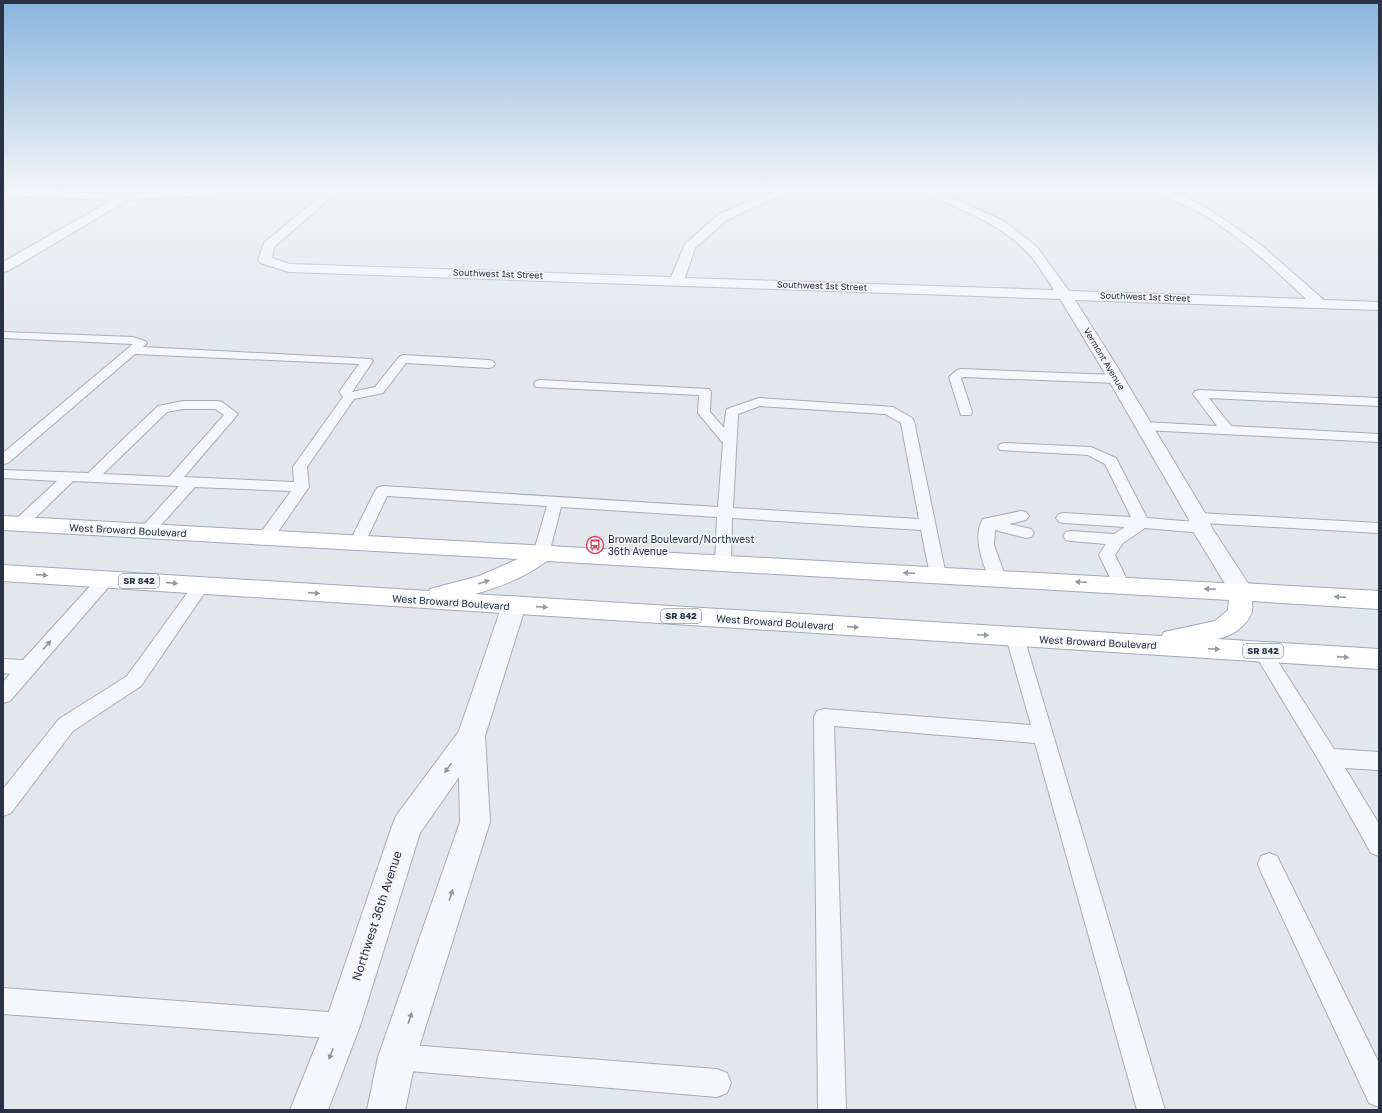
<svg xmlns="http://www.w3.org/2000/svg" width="1382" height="1113" font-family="'Golos Text',sans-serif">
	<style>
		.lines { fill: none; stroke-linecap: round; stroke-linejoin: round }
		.lane-casing { stroke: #a7adb7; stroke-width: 2 }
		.street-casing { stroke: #a7adb7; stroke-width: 2 }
		.primary-casing { stroke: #a1aab8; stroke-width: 2 }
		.lane { fill: #f6f7fa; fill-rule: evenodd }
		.street { fill: #f6f7fa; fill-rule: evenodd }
		.primary { fill: #fff; fill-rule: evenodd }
		.oneway { fill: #9499a2 }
		.oneway2 { fill: #9095a0 }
		.labels { text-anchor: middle; stroke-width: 3; stroke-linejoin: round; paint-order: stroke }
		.far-street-label { font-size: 9px; fill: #293345; stroke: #f3f5f9 }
		.shield { fill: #f3f5f9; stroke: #666d7b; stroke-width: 1 }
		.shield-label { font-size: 9px; font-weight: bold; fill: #293345 }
		.street-label { font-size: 10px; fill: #293345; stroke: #f3f5f9 }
		.poi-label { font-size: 10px; fill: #293345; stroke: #f3f5f9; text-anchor: start }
		.near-street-label { font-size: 12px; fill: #293345; stroke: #f3f5f9 }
	</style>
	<rect width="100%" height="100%" fill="#e3e6ec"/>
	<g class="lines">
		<g class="lane-casing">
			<g id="lane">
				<path d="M 3,332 L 133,337 L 145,341 L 147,343 L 143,347 L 371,359 L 373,361 L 352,392 L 375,387 L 399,357 L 403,355 L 489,360 L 493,361 L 495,364 L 493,367 L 489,368 L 406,363 L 383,393 L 354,399 L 307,467 L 309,487 L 271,542 L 265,543 L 259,542 L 257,538 L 291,491 L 195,487 L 152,535 L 147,536 L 142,535 L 139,531 L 142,527 L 179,486 L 73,481 L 25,528 L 20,529 L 15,528 L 12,524 L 15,520 L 57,481 L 3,478 L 3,470 L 88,473 L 158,406 L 183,401 L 218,401 L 222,402 L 238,414 L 184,477 L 294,482 L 293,467 L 343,397 L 339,392 L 359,364 L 135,354 L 8,463 L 3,464 L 3,453 L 133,344 L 3,338 ZM 183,409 L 215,409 L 224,415 L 169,477 L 103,474 L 167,412 Z"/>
				<polygon points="961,369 1116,375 1120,376 1122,379 1120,382 1116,383 964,377 961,378 972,412 971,415 961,415 960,412 949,377 957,370"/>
				<path d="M 540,380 L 709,389 L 711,392 L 710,412 L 724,428 L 726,412 L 727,409 L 759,398 L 893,407 L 912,418 L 914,421 L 946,575 L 944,579 L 938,581 L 932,579 L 930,575 L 921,530 L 732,518 L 731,563 L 729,567 L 723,569 L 717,567 L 715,563 L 717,517 L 561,507 L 549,554 L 547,558 L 541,560 L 535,558 L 533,554 L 547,506 L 387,496 L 363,547 L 357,548 L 351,547 L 349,543 L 375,491 L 377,488 L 382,486 L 718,507 L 723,443 L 698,413 L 699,395 L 536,387 L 534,384 L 536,381 ZM 760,406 L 885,414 L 901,423 L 919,519 L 733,508 L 738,414 Z"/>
				<polygon points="1199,390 1379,398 1379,406 1209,398 1231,426 1379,434 1379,442 1144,430 1139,429 1137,426 1139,423 1144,422 1217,426 1193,394 1195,391"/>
				<polygon points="1005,443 1091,447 1116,458 1147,518 1195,522 1190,518 1193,514 1198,513 1379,523 1379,533 1204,523 1207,524 1210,528 1207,532 1202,533 1145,528 1123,543 1115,555 1129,584 1127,588 1121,590 1115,588 1099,555 1106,544 1071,541 1066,540 1063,536 1066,532 1071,531 1114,534 1125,527 1064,523 1059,522 1056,518 1059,514 1064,513 1131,517 1105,464 1088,455 1000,450 998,447 1000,444"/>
				<path d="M 1021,511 L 1026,512 L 1029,516 L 1026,520 L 1009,524 L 1031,529 L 1034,533 L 1031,537 L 1026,538 L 995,530 L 994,545 L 1006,578 L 1004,582 L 998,584 L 992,582 C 983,567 972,536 983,519 Z"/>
				<polygon points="106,573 112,575 114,579 112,583 10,701 3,703 3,682 10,674 3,673 3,659 23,660 100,575"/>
				<polygon points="202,579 208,581 210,585 141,686 73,731 11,813 3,816 3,789 59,719 127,676 196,581"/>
				<polygon points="1015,630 1021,632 1024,637 1165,1110 1137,1110 1035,743 834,726 846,1110 818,1110 814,717 817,711 824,709 1031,725 1006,637 1009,632"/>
				<polygon points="1262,644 1268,646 1334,749 1379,752 1379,770 1345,768 1379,824 1379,856 1371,853 1321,764 1256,656 1253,651 1256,646"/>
				<polygon points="1269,853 1277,856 1379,1063 1379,1107 1369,1103 1261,872 1258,864 1261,856"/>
				<polygon points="3,988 342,1013 351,1017 355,1026 351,1035 342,1039 3,1014"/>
				<polygon points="397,1044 717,1069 727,1073 731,1083 727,1093 717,1097 397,1070 387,1067 384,1057 387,1047"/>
			</g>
		</g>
		<g class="street-casing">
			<g id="street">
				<polygon points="255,187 324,187 319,190 128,200 8,271 3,272 3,262 112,200 3,196 3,190 125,194"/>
				<path d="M 331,187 L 343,187 L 274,247 L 272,258 L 290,264 L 671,277 L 685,244 L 719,214 L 759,197 L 793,187 L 810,187 L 809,189 L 767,201 L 727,220 L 695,248 L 685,278 L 1054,290 C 1046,278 1038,264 1028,253 C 998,221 947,202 906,189 L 905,187 L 921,187 L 949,196 L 1004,221 L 1037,247 L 1069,291 L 1306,299 C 1272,267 1238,234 1197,211 C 1181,202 1163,196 1146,189 L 1145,187 L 1160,187 L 1188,198 L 1212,211 L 1261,245 L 1324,300 L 1379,302 L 1379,310 L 1075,300 L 1113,360 L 1208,518 L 1212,528 L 1253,591 L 1249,597 L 1241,599 L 1233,597 L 1191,528 L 1188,518 L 1097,360 L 1060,299 L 289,272 L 260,263 L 258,260 L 264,243 Z"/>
				<polygon points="514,596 522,599 526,605 485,736 490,822 416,1057 405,1110 367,1110 378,1057 460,822 459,777 420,833 360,1026 328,1110 290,1110 324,1026 392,826 396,816 459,731 502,605 506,599"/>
			</g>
		</g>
		<g class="primary-casing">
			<path id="primary" d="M 3,516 L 1238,584 L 1241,583 L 1379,591 L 1379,609 L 1252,601 C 1252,606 1253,611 1251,614 C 1246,627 1230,637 1217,639 L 1379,649 L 1379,669 L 3,581 L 3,565 L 429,591 L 430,589 L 479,576 L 518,559 L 3,530 ZM 547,561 L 1229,600 L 1228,610 L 1215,621 L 1164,632 L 1162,636 L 475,594 C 501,587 525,577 547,561 Z"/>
		</g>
		<use href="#lane" class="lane"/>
		<use href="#street" class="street"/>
		<use href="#primary" class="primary"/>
	</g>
	<defs><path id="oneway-solid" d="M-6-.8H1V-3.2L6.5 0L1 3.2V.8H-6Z"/></defs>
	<g class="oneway">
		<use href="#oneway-solid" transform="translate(909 573) rotate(-177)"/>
		<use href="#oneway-solid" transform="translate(42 575) rotate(4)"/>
		<use href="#oneway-solid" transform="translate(484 582) rotate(-18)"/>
		<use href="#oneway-solid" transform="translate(1081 582) rotate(-177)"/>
		<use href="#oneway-solid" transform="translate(172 583) rotate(4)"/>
		<use href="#oneway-solid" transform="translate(1210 589) rotate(-177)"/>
		<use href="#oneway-solid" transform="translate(314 593) rotate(4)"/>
		<use href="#oneway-solid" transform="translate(1340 597) rotate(-176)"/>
		<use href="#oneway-solid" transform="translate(542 607) rotate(4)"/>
		<use href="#oneway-solid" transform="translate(853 627) rotate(4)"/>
		<use href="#oneway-solid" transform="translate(983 635) rotate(3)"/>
		<use href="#oneway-solid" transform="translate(1214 649) rotate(3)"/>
		<use href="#oneway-solid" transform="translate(1343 657) rotate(4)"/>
	</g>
	<g class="oneway2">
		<use href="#oneway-solid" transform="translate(47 645) rotate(-49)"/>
		<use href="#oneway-solid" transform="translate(448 768) rotate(125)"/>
		<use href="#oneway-solid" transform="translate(451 895) rotate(-72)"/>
		<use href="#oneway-solid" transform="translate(410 1018) rotate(-72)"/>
		<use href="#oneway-solid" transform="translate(331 1054) rotate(111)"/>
	</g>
	<linearGradient id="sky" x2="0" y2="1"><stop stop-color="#89b4de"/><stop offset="0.55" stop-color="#f2f4f6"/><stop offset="1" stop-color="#f2f4f6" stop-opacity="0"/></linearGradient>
	<rect width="1382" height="343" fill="url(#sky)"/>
	<defs>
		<g id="bus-ring" transform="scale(0.9)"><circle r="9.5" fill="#f3f5f9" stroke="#d74158" stroke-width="1.5"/><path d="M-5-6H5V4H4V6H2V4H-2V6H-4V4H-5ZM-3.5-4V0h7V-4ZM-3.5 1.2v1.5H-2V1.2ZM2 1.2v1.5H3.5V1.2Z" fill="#d74158"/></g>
	</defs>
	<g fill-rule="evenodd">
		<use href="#bus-ring" x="595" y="545"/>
	</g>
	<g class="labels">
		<g class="far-street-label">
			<text transform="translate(498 274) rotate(2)" y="3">Southwest 1st Street</text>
			<text transform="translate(822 286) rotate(2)" y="3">Southwest 1st Street</text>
			<text transform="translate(1145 297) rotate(2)" y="3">Southwest 1st Street</text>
			<text transform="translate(1104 359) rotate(59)" y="3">Vermont Avenue</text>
		</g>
		<g class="shield">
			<rect x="119" y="574" width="40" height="14" rx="3"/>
			<rect x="661" y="609" width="40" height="14" rx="3"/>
			<rect x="1243" y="644" width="40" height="14" rx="3"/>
		</g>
		<g class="shield-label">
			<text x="139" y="584">SR 842</text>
			<text x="681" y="619">SR 842</text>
			<text x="1263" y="654">SR 842</text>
		</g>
		<g class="street-label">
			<text transform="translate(128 530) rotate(3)" y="4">West Broward Boulevard</text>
			<text transform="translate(451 602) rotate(4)" y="4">West Broward Boulevard</text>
			<text transform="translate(775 622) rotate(4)" y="4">West Broward Boulevard</text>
			<text transform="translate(1098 642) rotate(3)" y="4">West Broward Boulevard</text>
		</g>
		<g class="poi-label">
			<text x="608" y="543">Broward Boulevard/Northwest<tspan x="608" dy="12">36th Avenue</tspan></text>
		</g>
		<g class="near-street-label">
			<text transform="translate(377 916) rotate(-72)" y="4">Northwest 36th Avenue</text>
		</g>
	</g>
	<rect width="1382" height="1113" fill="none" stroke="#293345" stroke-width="8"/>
</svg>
